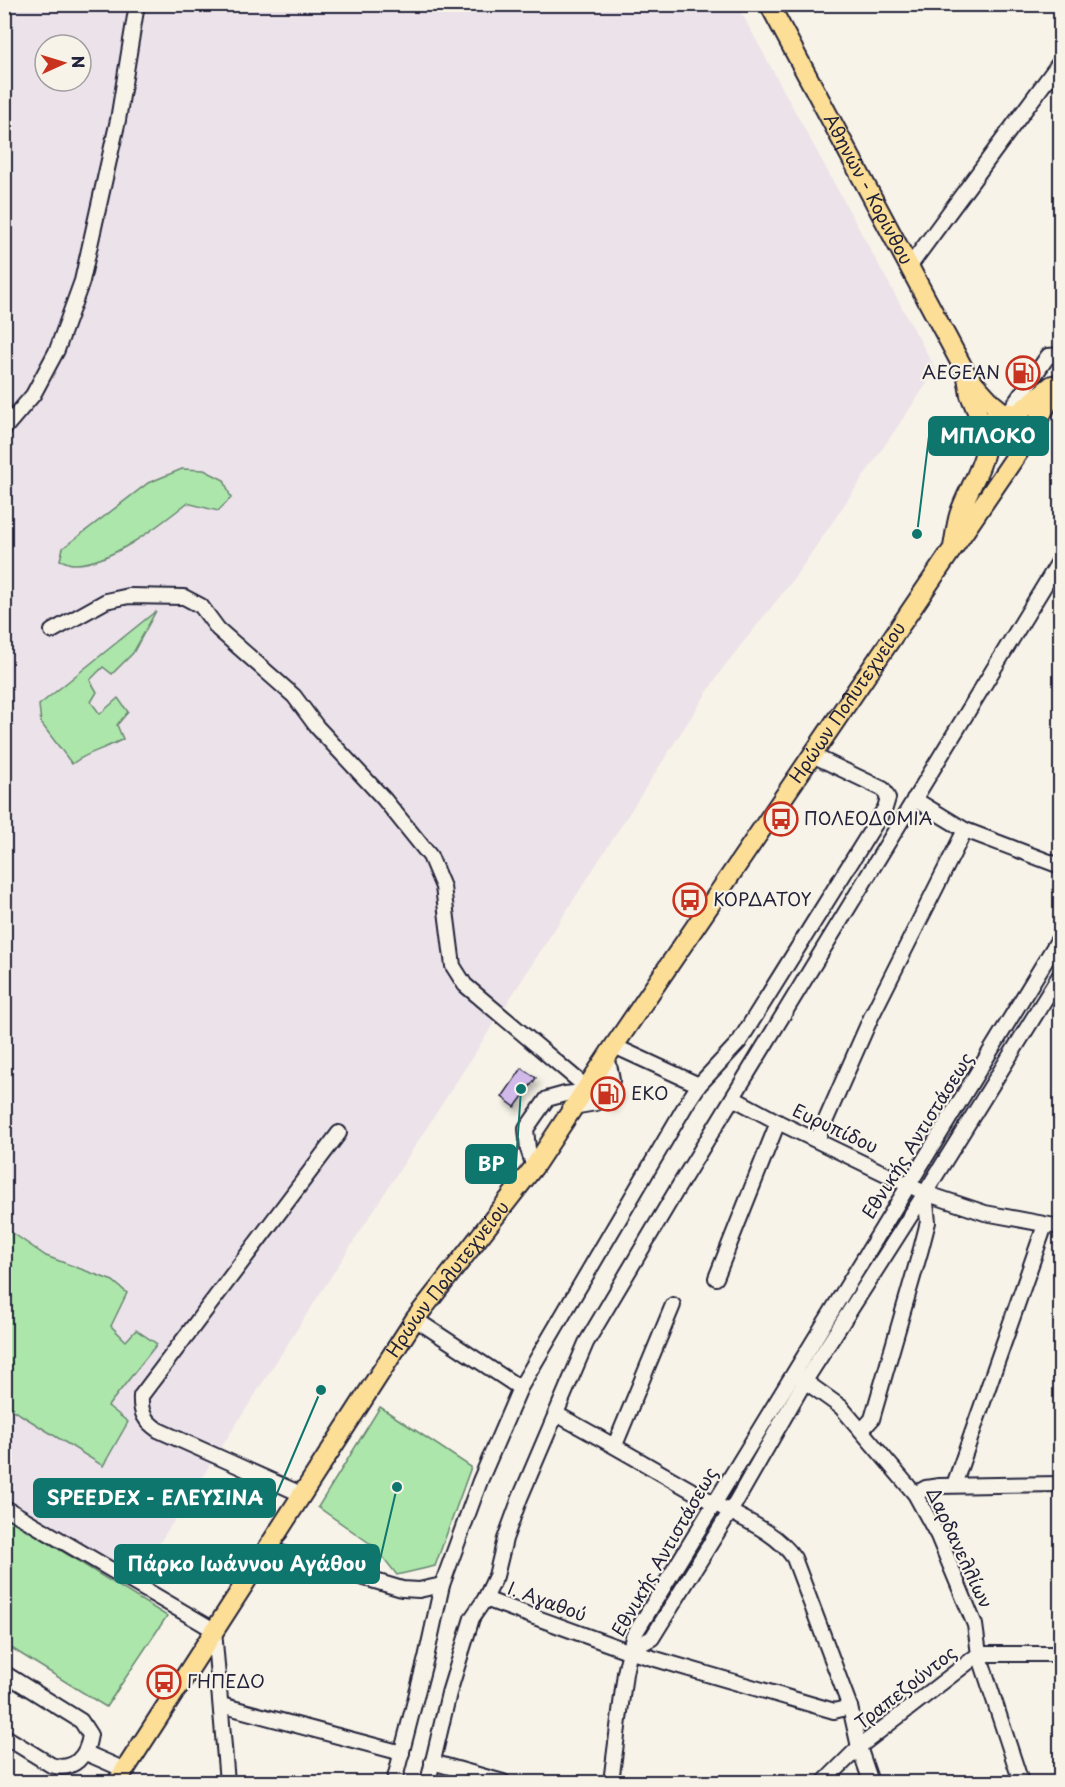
<svg xmlns="http://www.w3.org/2000/svg" width="1065" height="1787" font-family="'Playpen Sans',sans-serif">
	<style>
		.built { fill: #ece2e9; fill-rule: evenodd }
		.green { fill: #ace6aa; stroke: #678472; stroke-width: 1.5 }
		.building { fill: #d1baea; stroke: #22223b; stroke-width: 1.5; filter: url(#shadow) }
		.lines { fill: none; stroke-linecap: round; stroke-linejoin: round }
		.minor-casing { stroke: #22223b; stroke-width: 18 }
		.major-casing { stroke: #22223b; stroke-width: 22 }
		.minor { stroke: #f7f3e8; stroke-width: 14 }
		.major { stroke: #fcde96; stroke-width: 18 }
		.labels { text-anchor: middle; stroke-width: 4.5; stroke-linejoin: round; paint-order: stroke }
		.street-label { font-size: 18px; fill: #22223b; stroke: #f7f3e8 }
		.poi-label { font-size: 18px; fill: #22223b; stroke: #f7f3e8; text-anchor: start }
		.leader { fill: none; stroke: #0f766e; stroke-width: 2 }
		.callout-dot { fill: #0f766e; stroke: #f7f3e8; stroke-width: 2 }
		.callout { fill: #0f766e; stroke: #0f766e; stroke-width: 2 }
		.callout-label { font-size: 20px; text-anchor: middle; font-weight: bold; fill: #fff }
	</style>
	<defs>
		<filter id="shadow"><feDropShadow dx="3.5" dy="6" stdDeviation="3" flood-color="#0004"/></filter>
	</defs>
	<rect width="100%" height="100%" fill="#f7f3e8"/>
	<filter id="ink" filterUnits="userSpaceOnUse"><feTurbulence type="fractalNoise" baseFrequency=".0167" numOctaves="2"/><feDisplacementMap in="SourceGraphic" scale="12" xChannelSelector="R" yChannelSelector="G"/><feConvolveMatrix kernelMatrix="1 2 1 2 8 2 1 2 1" color-interpolation-filters="sRGB"/></filter>
	<g filter="url(#ink)">
		<path class="built" d="M 4,5 L 737,5 L 936,370 L 793,580 L 722,669 L 137,1578 L 5,1497 ZM 45,45 L 81,45 L 81,81 L 45,81 Z"/>
		<g class="green">
			<path d="M 182,469 L 204,470 L 224,480 L 231,498 L 218,511 L 187,503 C 162,523 108,566 73,564 C 69,564 64,561 60,560 L 63,548 L 148,483 Z"/>
			<path d="M 156,611 L 133,653 L 112,674 L 103,667 L 90,680 L 97,692 L 91,702 L 100,714 L 118,698 L 128,712 L 117,725 L 123,739 C 106,749 87,752 72,764 L 41,723 L 39,705 Z"/>
			<polygon points="4,1227 46,1256 113,1281 127,1293 111,1326 126,1341 136,1330 157,1344 108,1406 128,1422 103,1466 5,1405"/>
			<polygon points="380,1407 471,1467 435,1566 397,1575 375,1547 318,1507"/>
			<polygon points="5,1516 167,1616 106,1707 5,1644"/>
		</g>
		<g class="building">
			<polygon points="1027,365 1038,375 1028,386 1017,376"/>
			<polygon points="522,1068 536,1078 515,1107 502,1097"/>
			<polygon points="605,1080 621,1091 612,1106 595,1094"/>
		</g>
		<g class="lines">
			<g class="minor-casing">
				<g id="minor">
					<polyline points="909,267 1060,62"/>
					<polyline points="1008,413 1048,356 1060,355"/>
					<polyline points="4,429 33,395 57,350 82,281 118,120 137,4"/>
					<polyline points="52,631 106,601 129,596 184,597 201,606 218,629 294,696 317,727 384,799 430,856 443,887 453,966 465,985 586,1087"/>
					<polyline points="914,799 965,830 1060,866"/>
					<polyline points="614,1046 699,1085"/>
					<polyline points="605,1060 610,1069 612,1080 609,1083"/>
					<polyline points="733,1098 778,1122 925,1193 985,1213 1060,1227"/>
					<polyline points="573,1107 596,1103 600,1097"/>
					<polyline points="817,1140 872,1015 965,830"/>
					<polyline points="534,1167 528,1149 526,1129 547,1099 565,1094 583,1092"/>
					<polyline points="716,1278 778,1122"/>
					<polyline points="415,1319 520,1388"/>
					<polyline points="799,1377 841,1407 915,1494 938,1536 975,1625 979,1654 1021,1782"/>
					<path d="M 556,1414 C 609,1442 660,1473 712,1502 C 740,1518 776,1531 794,1558 L 850,1707 L 859,1747 L 871,1782"/>
					<polyline points="862,1430 872,1419 921,1249 928,1222 925,1193"/>
					<polyline points="615,1445 673,1305"/>
					<polyline points="954,1485 1045,1225"/>
					<path d="M 301,1494 L 158,1430 C 145,1421 140,1413 141,1396 L 339,1133"/>
					<polyline points="915,1494 926,1488 939,1486 1060,1484"/>
					<polyline points="4,1507 214,1630 227,1782"/>
					<polyline points="267,1549 402,1589 419,1590 442,1585"/>
					<polyline points="485,1599 628,1651 834,1711 850,1707"/>
					<polyline points="628,1651 652,1638 730,1512 805,1381 925,1193 1060,975"/>
					<path d="M 4,1673 L 81,1721 L 90,1735 C 87,1756 74,1772 51,1765 L 4,1736"/>
					<polyline points="221,1705 402,1753"/>
					<polyline points="86,1753 125,1770"/>
					<polyline points="432,1762 503,1782"/>
					<polyline points="394,1782 426,1658 442,1585 480,1481 520,1388 687,1103 699,1085 739,1042 885,808 888,798 883,789 812,755"/>
					<polyline points="428,1782 449,1693 472,1618 485,1599 496,1576 505,1539 520,1498 586,1343 679,1186 1060,560"/>
					<polyline points="611,1782 625,1673 633,1637 1060,937"/>
					<polyline points="824,1782 859,1747 979,1654 1060,1654"/>
				</g>
			</g>
			<g class="major-casing">
				<g id="major">
					<path id="s1" d="M 769,4 L 967,375 L 993,404 L 1004,413"/>
					<polyline points="967,377 970,395 986,433"/>
					<polyline points="1016,415 1052,385"/>
					<polyline points="1026,441 1060,382"/>
					<path id="s2" d="M 117,1782 L 415,1319 L 534,1167 L 614,1046 L 1022,447 C 1035,427 1014,402 994,417 C 983,426 987,439 985,451 C 980,474 966,493 959,515 C 956,525 955,537 953,547"/>
				</g>
			</g>
			<use href="#minor" class="minor"/>
			<use href="#major" class="major"/>
		</g>
	</g>
	<defs>
		<g id="fuel-ring" transform="scale(1.725)"><circle r="9.5" fill="#f7f3e8" stroke="#c8321e" stroke-width="1.5"/><path d="M-5.5-6h7V0h2V4h1.3V-2.5L3-4.5l.8-.8L6-3V5H2.5V1h-1V6h-7ZM-4.2-4.7v3.2H.2V-4.7Z" fill="#c8321e"/></g>
		<g id="bus-ring" transform="scale(1.725)"><circle r="9.5" fill="#f7f3e8" stroke="#c8321e" stroke-width="1.5"/><path d="M-5-6H5V4H4V6H2V4H-2V6H-4V4H-5ZM-3.5-4V0h7V-4ZM-3.5 1.2v1.5H-2V1.2ZM2 1.2v1.5H3.5V1.2Z" fill="#c8321e"/></g>
	</defs>
	<g fill-rule="evenodd">
		<use href="#fuel-ring" x="1023" y="373"/>
		<use href="#bus-ring" x="781" y="819"/>
		<use href="#bus-ring" x="690" y="900"/>
		<use href="#fuel-ring" x="608" y="1094"/>
		<use href="#bus-ring" x="164" y="1682"/>
	</g>
	<g class="labels">
		<g class="street-label">
			<text dy="6" stroke="none"><textPath href="#s1" startOffset="210">Αθηνών - Κορίνθου</textPath></text>
			<text dy="6" stroke="none"><textPath href="#s2" startOffset="1304">Ηρώων Πολυτεχνείου</textPath></text>
			<text transform="translate(835 1129) rotate(25)" y="6">Ευρυπίδου</text>
			<text transform="translate(918 1136) rotate(-58)" y="6">Εθνικής Αντιστάσεως</text>
			<text dy="6" stroke="none"><textPath href="#s2" startOffset="602">Ηρώων Πολυτεχνείου</textPath></text>
			<text transform="translate(959 1548) rotate(65)" y="6">Δαρδανελλίων</text>
			<text transform="translate(665 1552) rotate(-60)" y="6">Εθνικής Αντιστάσεως</text>
			<text transform="translate(547 1602) rotate(20)" y="6">Ι. Αγαθού</text>
			<text transform="translate(906 1688) rotate(-38)" y="6">Τραπεζούντος</text>
		</g>
		<g class="poi-label">
			<text x="1000" y="379" text-anchor="end">AEGEAN</text>
			<text x="804" y="825">ΠΟΛΕΟΔΟΜΙΑ</text>
			<text x="713" y="906">ΚΟΡΔΑΤΟΥ</text>
			<text x="631" y="1100">EKO</text>
			<text x="187" y="1688">ΓΗΠΕΔΟ</text>
		</g>
	</g>
	<path class="leader" d="M917 534L929 436M521 1089L516 1164M321 1390L275 1498M397 1487L379 1564"/>
	<g class="callout-dot">
		<circle cx="917" cy="534" r="6"/>
		<circle cx="521" cy="1089" r="6"/>
		<circle cx="321" cy="1390" r="6"/>
		<circle cx="397" cy="1487" r="6"/>
	</g>
	<g class="callout">
		<rect x="929" y="417" width="119" height="38" rx="6"/>
		<rect x="466" y="1145" width="50" height="38" rx="6"/>
		<rect x="34" y="1479" width="241" height="38" rx="6"/>
		<rect x="115" y="1545" width="264" height="38" rx="6"/>
	</g>
	<g class="callout-label">
		<text x="988" y="443">ΜΠΛΟΚΟ</text>
		<text x="491" y="1171">BP</text>
		<text x="155" y="1505">SPEEDEX - ΕΛΕΥΣΙΝΑ</text>
		<text x="247" y="1571">Πάρκο Ιωάννου Αγάθου</text>
	</g>
	<rect width="1065" height="1787" fill="none" stroke="#f7f3e8" stroke-width="24"/>
	<rect x="12" y="12" width="1041" height="1763" fill="none" stroke="#22223b" stroke-width="2" filter="url(#ink)"/>
	<g transform="translate(63 63) rotate(86)"><circle r="28" fill="#f7f3e8" stroke="#a29fa3" stroke-width="1.5"/>
	<path d="M0-4.5L10 22L0 15L-10 22Z" fill="#c8321e"/>
	<text y="-9" font-size="16" font-weight="bold" text-anchor="middle" fill="#22223b">N</text>
	</g>
</svg>
